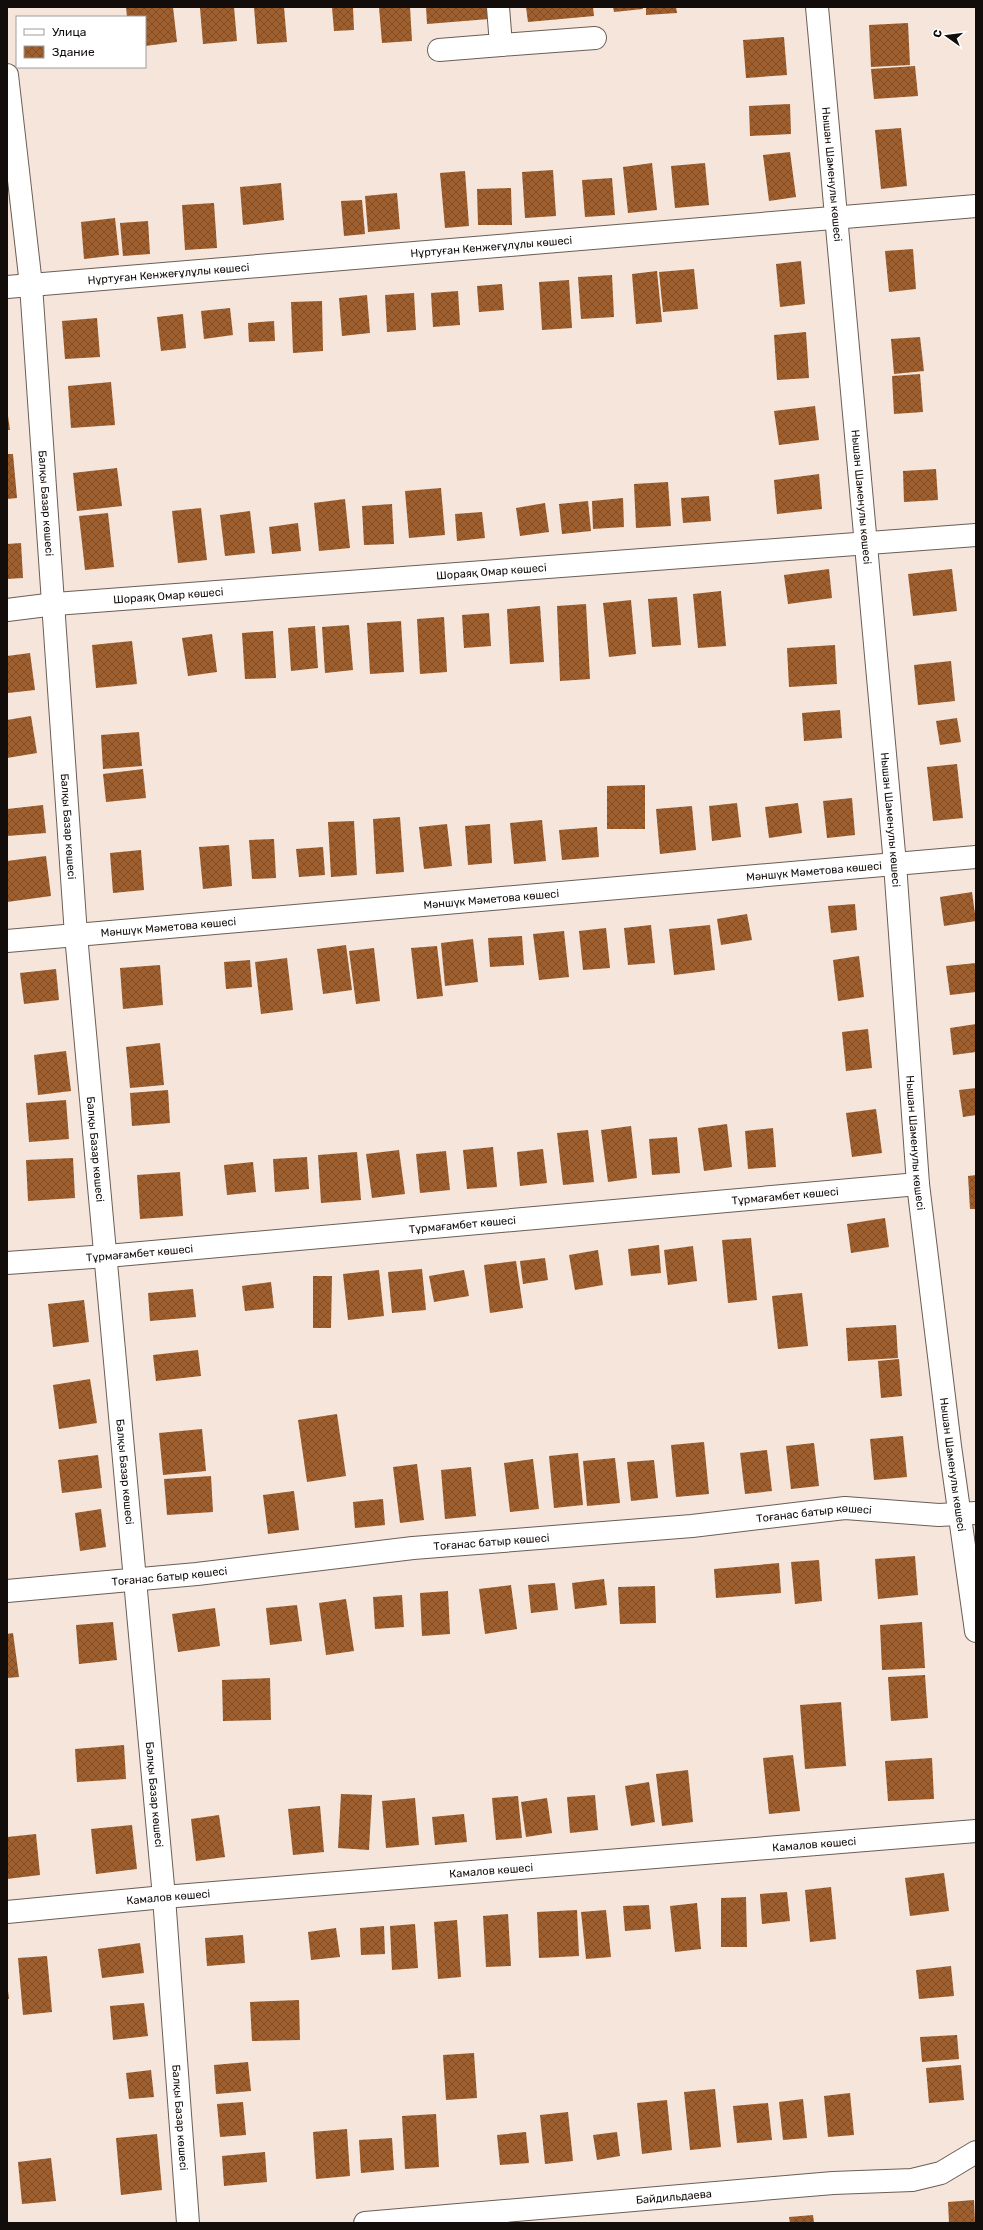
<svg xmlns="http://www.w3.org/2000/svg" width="983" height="2230" font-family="Rubik,sans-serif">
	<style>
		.building { fill: url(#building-cross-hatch) }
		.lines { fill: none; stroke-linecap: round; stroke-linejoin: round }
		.minor-casing { stroke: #6b5e55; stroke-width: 24 }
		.minor { stroke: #fff; stroke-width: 22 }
		.labels { text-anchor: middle; stroke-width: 3.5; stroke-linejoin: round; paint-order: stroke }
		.street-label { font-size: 11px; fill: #120d0a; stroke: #fff }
	</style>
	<defs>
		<pattern id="building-cross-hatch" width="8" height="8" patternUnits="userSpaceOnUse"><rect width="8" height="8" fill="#9f5f2e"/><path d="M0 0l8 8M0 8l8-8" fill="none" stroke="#804d25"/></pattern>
	</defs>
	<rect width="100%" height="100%" fill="#f5e5db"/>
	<g class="building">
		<polygon points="126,7 173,7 177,42 145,46 145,17 127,17"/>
		<polygon points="234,7 237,41 203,44 200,8"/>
		<polygon points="254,7 284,7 287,42 257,44"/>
		<polygon points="332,7 353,7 354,30 334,31"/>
		<polygon points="379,7 410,7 412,41 382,43"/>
		<polygon points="426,7 488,7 489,19 427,24"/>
		<polygon points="526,7 593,7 594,16 528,22"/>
		<polygon points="613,7 642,7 643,9 614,12"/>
		<polygon points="646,7 676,7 677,13 646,15"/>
		<polygon points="908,23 910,65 871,67 869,25"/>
		<polygon points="784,37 787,75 746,78 743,40"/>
		<polygon points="915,66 918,96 874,99 871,69"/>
		<polygon points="790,104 791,134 750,136 749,106"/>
		<polygon points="901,128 907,186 881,189 875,130"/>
		<polygon points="790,152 796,197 769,201 763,155"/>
		<polygon points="652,163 657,210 628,213 623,167"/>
		<polygon points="705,163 709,205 675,208 671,166"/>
		<polygon points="553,170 556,216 525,218 522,172"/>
		<polygon points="465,171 469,226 445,228 440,173"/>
		<polygon points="612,178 615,215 585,217 582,180"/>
		<polygon points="281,183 284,220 243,225 240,187"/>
		<polygon points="511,188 512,225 478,225 477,189"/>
		<polygon points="397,193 400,229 368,232 365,196"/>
		<polygon points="362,200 365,234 344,236 341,201"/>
		<polygon points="214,203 217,248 185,250 182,205"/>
		<polygon points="115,218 119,255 84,259 81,222"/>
		<polygon points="148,221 150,254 123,256 120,223"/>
		<polygon points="913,249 916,289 889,292 885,251"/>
		<polygon points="801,261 805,304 780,307 776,264"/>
		<polygon points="694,269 698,309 663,312 659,272"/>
		<polygon points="657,271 662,322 636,324 632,274"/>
		<polygon points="612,275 614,317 581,319 578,277"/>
		<polygon points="569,280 572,328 542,330 539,282"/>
		<polygon points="502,284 504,310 479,312 477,286"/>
		<polygon points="458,291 460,325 433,327 431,293"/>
		<polygon points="414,293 416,330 387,332 385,295"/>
		<polygon points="367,295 370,333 342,336 339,298"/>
		<polygon points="322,301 323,351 293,353 291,302"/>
		<polygon points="230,308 233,335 204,339 201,311"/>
		<polygon points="183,314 186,348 161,351 157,317"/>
		<polygon points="97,318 100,357 65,359 62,321"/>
		<polygon points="274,321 275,341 249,342 248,323"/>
		<polygon points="806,332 809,378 777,380 774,335"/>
		<polygon points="920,337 924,371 894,374 891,339"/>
		<polygon points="920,374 923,412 894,414 892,376"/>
		<polygon points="111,382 115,425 71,428 68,386"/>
		<polygon points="815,406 819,440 779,445 774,411"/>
		<polygon points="7,409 10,430 7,430"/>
		<polygon points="7,454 13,454 17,498 7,499"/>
		<polygon points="117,468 122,506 77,511 73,473"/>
		<polygon points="936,469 938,500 904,502 903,471"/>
		<polygon points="819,474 822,509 777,514 774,480"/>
		<polygon points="668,482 671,526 636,528 634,484"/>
		<polygon points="441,488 445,535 409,538 405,491"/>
		<polygon points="709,496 711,521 683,523 681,498"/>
		<polygon points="623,498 624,527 593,529 592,501"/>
		<polygon points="345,499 350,548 319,551 314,503"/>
		<polygon points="588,501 591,531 562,534 559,504"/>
		<polygon points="545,503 549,532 520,536 516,508"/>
		<polygon points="392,504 394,544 364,545 362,506"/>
		<polygon points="201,508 207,560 178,563 172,511"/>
		<polygon points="250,511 255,553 225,556 220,515"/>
		<polygon points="482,512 485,538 457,541 455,514"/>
		<polygon points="108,513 114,567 85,570 79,516"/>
		<polygon points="298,523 301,551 272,554 269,527"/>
		<polygon points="21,543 23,578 7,579 7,544"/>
		<polygon points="829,569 832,598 788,604 784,575"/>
		<polygon points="952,569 957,611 913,616 908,574"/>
		<polygon points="721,591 726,646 698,648 693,594"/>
		<polygon points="677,597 681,645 652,647 648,599"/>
		<polygon points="631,600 636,654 609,657 603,603"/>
		<polygon points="586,604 590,679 560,681 557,606"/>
		<polygon points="540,606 544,662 510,664 507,609"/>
		<polygon points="489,613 491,646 464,648 462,615"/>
		<polygon points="444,617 447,672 420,674 417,619"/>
		<polygon points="401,621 404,672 370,674 367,623"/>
		<polygon points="349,625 353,670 325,673 322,627"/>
		<polygon points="315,626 318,668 291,671 288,628"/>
		<polygon points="273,631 276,678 245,679 242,633"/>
		<polygon points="212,634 217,672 188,676 182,638"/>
		<polygon points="132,641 137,684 96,688 92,645"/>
		<polygon points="835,645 837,684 789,687 787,648"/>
		<polygon points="30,653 35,690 8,693 7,656"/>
		<polygon points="951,661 955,701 918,705 914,665"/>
		<polygon points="840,710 842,738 804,741 802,713"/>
		<polygon points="31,716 37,753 7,758 7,720"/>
		<polygon points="957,718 961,742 940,745 936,721"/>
		<polygon points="139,732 142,766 103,769 101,735"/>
		<polygon points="957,764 963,818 933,821 927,767"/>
		<polygon points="143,769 146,798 106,802 103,774"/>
		<polygon points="645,785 645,829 607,829 607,786"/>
		<polygon points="852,798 855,835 827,838 823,801"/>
		<polygon points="737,803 741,837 712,841 709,806"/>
		<polygon points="798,803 802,833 769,838 765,807"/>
		<polygon points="43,805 46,833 7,836 7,809"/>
		<polygon points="692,806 696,850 660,854 656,809"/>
		<polygon points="400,817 404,872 376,874 373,819"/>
		<polygon points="542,820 546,861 514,864 510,823"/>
		<polygon points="354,821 357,875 331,877 328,822"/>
		<polygon points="447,824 452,866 424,869 419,827"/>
		<polygon points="490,824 492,863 468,865 465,826"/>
		<polygon points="597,827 599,857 562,860 559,830"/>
		<polygon points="274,839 276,878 252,879 249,840"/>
		<polygon points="229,845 232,886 203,889 199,847"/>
		<polygon points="323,847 325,875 299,877 296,849"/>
		<polygon points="141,850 144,890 113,893 110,853"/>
		<polygon points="46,856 51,896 7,902 7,861"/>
		<polygon points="972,892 976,921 944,926 940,897"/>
		<polygon points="855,904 857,930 831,933 828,906"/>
		<polygon points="747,914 752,940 721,945 717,919"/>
		<polygon points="651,925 655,963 628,965 624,928"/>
		<polygon points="710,925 715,970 674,975 669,929"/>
		<polygon points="606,928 610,968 583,970 579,931"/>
		<polygon points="564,931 569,977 539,980 533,934"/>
		<polygon points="522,936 524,965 490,967 488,938"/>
		<polygon points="473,939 478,982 445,986 441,943"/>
		<polygon points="346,945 352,990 323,994 317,949"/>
		<polygon points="437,946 443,996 417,999 411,948"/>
		<polygon points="374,948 380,1001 356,1004 349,951"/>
		<polygon points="859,956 864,997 838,1001 833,960"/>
		<polygon points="287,958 293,1010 261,1014 255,962"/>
		<polygon points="250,960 252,987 226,989 224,962"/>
		<polygon points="976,963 976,992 950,995 946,966"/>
		<polygon points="160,965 163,1005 123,1009 120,968"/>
		<polygon points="56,969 59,1000 24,1004 20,973"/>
		<polygon points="976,1024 976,1052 953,1055 950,1028"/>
		<polygon points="868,1029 872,1068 846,1071 842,1032"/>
		<polygon points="160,1043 164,1085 130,1088 126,1047"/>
		<polygon points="66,1051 71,1091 38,1095 34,1055"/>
		<polygon points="976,1088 976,1115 963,1117 959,1090"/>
		<polygon points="168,1090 170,1123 132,1126 130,1093"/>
		<polygon points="66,1100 69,1139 29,1142 26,1103"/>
		<polygon points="876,1109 882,1153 852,1157 846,1113"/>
		<polygon points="727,1124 732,1167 704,1171 698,1128"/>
		<polygon points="631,1126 637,1178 608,1182 601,1130"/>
		<polygon points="773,1128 776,1167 748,1169 745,1131"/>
		<polygon points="588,1130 594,1182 563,1185 557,1133"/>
		<polygon points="677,1137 680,1173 652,1175 649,1139"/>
		<polygon points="493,1147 497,1187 467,1189 463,1150"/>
		<polygon points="543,1149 547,1183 520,1186 517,1152"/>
		<polygon points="399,1150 405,1194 372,1198 366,1154"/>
		<polygon points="446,1151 450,1190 420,1193 416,1154"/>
		<polygon points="357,1152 361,1200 321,1203 318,1155"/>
		<polygon points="307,1157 309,1189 275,1192 273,1159"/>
		<polygon points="73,1158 75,1198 28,1201 26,1160"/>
		<polygon points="253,1162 256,1192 227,1195 224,1165"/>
		<polygon points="180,1172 183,1216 140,1219 137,1175"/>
		<polygon points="976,1175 976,1209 970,1209 968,1176"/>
		<polygon points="885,1218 889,1247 851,1253 847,1224"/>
		<polygon points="751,1238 757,1300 728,1303 722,1240"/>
		<polygon points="659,1245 661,1273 631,1276 628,1249"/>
		<polygon points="693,1246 697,1281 668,1285 664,1250"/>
		<polygon points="598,1250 603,1285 575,1290 569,1255"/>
		<polygon points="545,1258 548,1280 523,1284 520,1261"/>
		<polygon points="516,1261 523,1308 490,1313 484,1265"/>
		<polygon points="422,1269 426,1310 392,1313 388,1272"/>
		<polygon points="379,1270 384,1316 348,1320 343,1274"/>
		<polygon points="464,1270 469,1296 434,1302 429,1276"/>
		<polygon points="313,1276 332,1276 331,1328 313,1328"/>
		<polygon points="271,1282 274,1308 245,1311 242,1286"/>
		<polygon points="193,1289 196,1317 150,1321 148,1293"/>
		<polygon points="802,1293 808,1346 778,1349 772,1296"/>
		<polygon points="84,1300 89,1342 53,1347 48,1304"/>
		<polygon points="896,1325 898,1358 848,1361 846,1328"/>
		<polygon points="198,1350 201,1376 156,1381 153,1355"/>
		<polygon points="899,1359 902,1396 881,1398 878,1361"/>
		<polygon points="90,1379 97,1423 59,1429 53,1385"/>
		<polygon points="337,1414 346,1476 307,1482 298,1420"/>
		<polygon points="202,1429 206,1471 163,1475 159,1433"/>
		<polygon points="903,1436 907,1477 874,1480 870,1439"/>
		<polygon points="704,1442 709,1494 676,1497 671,1445"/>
		<polygon points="814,1443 819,1486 791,1489 786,1446"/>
		<polygon points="767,1450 772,1491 745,1494 740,1453"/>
		<polygon points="578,1453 583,1505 554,1508 549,1456"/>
		<polygon points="98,1455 102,1488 62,1493 58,1460"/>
		<polygon points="615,1458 620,1503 587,1506 583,1461"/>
		<polygon points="533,1459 539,1509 510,1512 504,1463"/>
		<polygon points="654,1460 658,1498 631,1501 627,1462"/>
		<polygon points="417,1464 424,1520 400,1523 393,1467"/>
		<polygon points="471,1467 476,1516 445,1519 441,1470"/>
		<polygon points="211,1476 213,1512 167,1515 164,1479"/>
		<polygon points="294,1491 299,1530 268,1534 263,1495"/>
		<polygon points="383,1499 385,1525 355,1528 353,1502"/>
		<polygon points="101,1509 106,1547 80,1551 75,1513"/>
		<polygon points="915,1556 918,1595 878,1599 875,1559"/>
		<polygon points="819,1560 822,1601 795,1604 791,1562"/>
		<polygon points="779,1563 781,1593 716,1598 714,1569"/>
		<polygon points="604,1579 607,1605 575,1609 572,1583"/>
		<polygon points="555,1583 558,1610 531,1613 528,1585"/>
		<polygon points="511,1585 517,1629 485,1634 479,1589"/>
		<polygon points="655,1586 656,1623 620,1624 618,1587"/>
		<polygon points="448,1591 450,1634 422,1636 420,1593"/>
		<polygon points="402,1595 404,1627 375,1629 373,1597"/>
		<polygon points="346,1599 354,1651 326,1655 319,1603"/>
		<polygon points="297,1605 302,1641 270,1645 266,1608"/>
		<polygon points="215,1608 220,1646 178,1652 172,1614"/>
		<polygon points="113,1622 117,1660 79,1664 76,1625"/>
		<polygon points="922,1622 925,1668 882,1670 880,1625"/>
		<polygon points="13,1633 19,1677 7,1678 7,1634"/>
		<polygon points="925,1675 928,1718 891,1721 888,1677"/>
		<polygon points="270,1678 271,1720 223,1721 222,1680"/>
		<polygon points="841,1702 846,1766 805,1769 800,1705"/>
		<polygon points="124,1745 126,1779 77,1782 75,1749"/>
		<polygon points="793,1755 800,1811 769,1814 763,1758"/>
		<polygon points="932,1758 934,1799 888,1801 885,1761"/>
		<polygon points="688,1770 693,1822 662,1826 656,1774"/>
		<polygon points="649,1782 655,1822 631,1826 625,1786"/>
		<polygon points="341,1794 372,1795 369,1850 338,1848"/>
		<polygon points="595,1795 598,1830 570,1833 567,1797"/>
		<polygon points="518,1796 522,1838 496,1840 492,1798"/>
		<polygon points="415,1798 419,1845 386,1848 382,1801"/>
		<polygon points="547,1798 552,1833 526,1837 521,1802"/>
		<polygon points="320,1806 324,1852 293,1855 288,1809"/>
		<polygon points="464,1814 467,1842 435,1845 432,1817"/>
		<polygon points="219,1815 225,1857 196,1861 191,1819"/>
		<polygon points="132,1825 137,1869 96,1874 91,1829"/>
		<polygon points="36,1834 40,1875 7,1879 7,1837"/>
		<polygon points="944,1873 949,1911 910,1916 905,1878"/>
		<polygon points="831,1887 836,1939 810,1942 805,1890"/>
		<polygon points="787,1892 790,1921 762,1924 760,1894"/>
		<polygon points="746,1897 747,1947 721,1947 721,1898"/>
		<polygon points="697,1903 701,1949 675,1952 670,1906"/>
		<polygon points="649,1905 651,1929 625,1931 623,1906"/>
		<polygon points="577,1910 579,1956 539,1958 537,1912"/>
		<polygon points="606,1910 611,1957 586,1959 581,1912"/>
		<polygon points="508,1914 511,1966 486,1967 483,1916"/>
		<polygon points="457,1920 461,1977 438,1979 434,1922"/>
		<polygon points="415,1924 418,1968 392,1970 390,1926"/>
		<polygon points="384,1926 385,1954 361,1955 360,1928"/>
		<polygon points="336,1928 340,1957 311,1960 308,1932"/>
		<polygon points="243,1935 245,1963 207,1966 205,1938"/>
		<polygon points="140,1943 144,1973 102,1978 98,1949"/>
		<polygon points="47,1956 52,2012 23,2015 18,1958"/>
		<polygon points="951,1966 954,1996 919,1999 916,1970"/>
		<polygon points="7,1983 9,1999 7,1999"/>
		<polygon points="299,2000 300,2040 252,2041 250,2002"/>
		<polygon points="144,2003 148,2036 113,2040 110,2006"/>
		<polygon points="957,2035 959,2059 922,2062 920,2037"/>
		<polygon points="474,2053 477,2098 446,2100 443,2055"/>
		<polygon points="248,2062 251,2091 216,2094 214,2065"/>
		<polygon points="961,2065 964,2100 929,2103 926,2068"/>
		<polygon points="151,2070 154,2097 129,2099 126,2073"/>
		<polygon points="715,2089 721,2147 690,2150 684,2092"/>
		<polygon points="850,2093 854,2135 828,2137 824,2096"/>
		<polygon points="803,2099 807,2138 783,2140 779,2102"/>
		<polygon points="667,2100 672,2150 642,2154 637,2103"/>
		<polygon points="243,2102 246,2135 220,2137 217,2104"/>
		<polygon points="768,2103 772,2140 737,2143 733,2106"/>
		<polygon points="568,2112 573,2161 545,2164 540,2115"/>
		<polygon points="436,2114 439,2167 405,2169 402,2116"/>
		<polygon points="347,2129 350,2176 316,2179 313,2132"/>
		<polygon points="526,2132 529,2163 500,2165 497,2135"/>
		<polygon points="617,2132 620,2156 597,2160 593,2135"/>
		<polygon points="157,2134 162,2190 121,2195 116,2138"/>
		<polygon points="392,2138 394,2170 361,2173 359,2140"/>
		<polygon points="265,2152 267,2182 224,2186 222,2156"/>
		<polygon points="51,2158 56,2201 22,2204 18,2162"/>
		<polygon points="974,2200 975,2223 949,2223 948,2202"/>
		<polygon points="813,2215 814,2223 790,2223 789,2217"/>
	</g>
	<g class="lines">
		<g class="minor-casing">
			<g id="minor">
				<path id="s1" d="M 817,7 L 895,864 L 918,1184 L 950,1446 L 976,1631"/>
				<polyline points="501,45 595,38"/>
				<polyline points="439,50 501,45 498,7"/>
				<path id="s2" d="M 7,75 L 31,285 L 76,935 L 164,1897 L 188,2223"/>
				<path id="s3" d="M 7,287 L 976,206"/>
				<path id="s4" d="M 7,610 L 55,604 L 976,535"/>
				<path id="s5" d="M 7,941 L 976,857"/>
				<path id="s6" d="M 7,1263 L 107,1256 L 918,1184"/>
				<path id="s7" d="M 7,1591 L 197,1574 L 413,1548 L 692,1526 L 845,1508 L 939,1515 L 976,1513"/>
				<path id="s8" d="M 7,1912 L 164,1897 L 976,1831"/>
				<path id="s9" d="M 365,2223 L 833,2183 L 912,2180 L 941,2173 L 976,2152"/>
			</g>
		</g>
		<use href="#minor" class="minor"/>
	</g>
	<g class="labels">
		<g class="street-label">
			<text dy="4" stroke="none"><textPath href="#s1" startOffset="168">Нышан Шаменулы көшесі</textPath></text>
			<text dy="4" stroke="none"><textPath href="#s3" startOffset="486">Нұртуған Кенжеғұлұлы көшесі</textPath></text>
			<text dy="4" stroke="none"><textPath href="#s3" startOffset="162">Нұртуған Кенжеғұлұлы көшесі</textPath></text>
			<text dy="4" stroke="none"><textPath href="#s1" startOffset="492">Нышан Шаменулы көшесі</textPath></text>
			<text dy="4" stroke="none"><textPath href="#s2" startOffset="430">Балқы Базар көшесі</textPath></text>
			<text dy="4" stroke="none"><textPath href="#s4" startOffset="486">Шораяқ Омар көшесі</textPath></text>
			<text dy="4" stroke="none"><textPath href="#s4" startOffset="162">Шораяқ Омар көшесі</textPath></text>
			<text dy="4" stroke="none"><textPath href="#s1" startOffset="816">Нышан Шаменулы көшесі</textPath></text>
			<text dy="4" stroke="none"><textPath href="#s2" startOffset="754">Балқы Базар көшесі</textPath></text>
			<text dy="4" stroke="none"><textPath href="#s5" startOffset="810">Мәншүк Мәметова көшесі</textPath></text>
			<text dy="4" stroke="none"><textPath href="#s5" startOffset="486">Мәншүк Мәметова көшесі</textPath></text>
			<text dy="4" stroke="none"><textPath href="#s5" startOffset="162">Мәншүк Мәметова көшесі</textPath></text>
			<text dy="4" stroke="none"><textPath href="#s1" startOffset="1140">Нышан Шаменулы көшесі</textPath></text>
			<text dy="4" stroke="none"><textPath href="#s2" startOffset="1078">Балқы Базар көшесі</textPath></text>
			<text dy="4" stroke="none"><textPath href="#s6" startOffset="781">Тұрмағамбет көшесі</textPath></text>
			<text dy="4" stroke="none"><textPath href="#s6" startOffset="457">Тұрмағамбет көшесі</textPath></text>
			<text dy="4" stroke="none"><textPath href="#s6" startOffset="133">Тұрмағамбет көшесі</textPath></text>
			<text dy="4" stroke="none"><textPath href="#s1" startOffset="1464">Нышан Шаменулы көшесі</textPath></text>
			<text dy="4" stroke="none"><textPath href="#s2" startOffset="1402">Балқы Базар көшесі</textPath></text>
			<text dy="4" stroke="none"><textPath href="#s7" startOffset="811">Тоғанас батыр көшесі</textPath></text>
			<text dy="4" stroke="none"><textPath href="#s7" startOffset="487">Тоғанас батыр көшесі</textPath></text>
			<text dy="4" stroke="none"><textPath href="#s7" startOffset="163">Тоғанас батыр көшесі</textPath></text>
			<text dy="4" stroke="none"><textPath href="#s2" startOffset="1726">Балқы Базар көшесі</textPath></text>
			<text dy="4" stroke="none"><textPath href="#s8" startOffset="810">Камалов көшесі</textPath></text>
			<text dy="4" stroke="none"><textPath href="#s8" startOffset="486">Камалов көшесі</textPath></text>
			<text dy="4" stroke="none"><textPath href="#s8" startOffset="162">Камалов көшесі</textPath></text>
			<text dy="4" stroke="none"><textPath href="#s2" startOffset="2050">Балқы Базар көшесі</textPath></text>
			<text dy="4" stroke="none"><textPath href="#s9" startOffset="310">Байдильдаева</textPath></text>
		</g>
	</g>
	<rect width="983" height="2230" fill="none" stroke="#120d0a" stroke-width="16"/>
	<rect x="16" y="16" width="130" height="52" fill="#ffffff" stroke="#a09e9d"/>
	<rect x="24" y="29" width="20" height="6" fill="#ffffff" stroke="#a09e9d"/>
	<text x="52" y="36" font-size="12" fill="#120d0a">Улица</text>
	<rect x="24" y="46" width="20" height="12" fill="url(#building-cross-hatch)" stroke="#a09e9d"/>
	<text x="52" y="56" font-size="12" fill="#120d0a">Здание</text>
	<g transform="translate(947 36) rotate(284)" stroke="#ffffff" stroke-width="3" paint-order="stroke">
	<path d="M0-3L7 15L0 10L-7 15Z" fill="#120d0a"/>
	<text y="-6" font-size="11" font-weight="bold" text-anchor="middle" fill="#120d0a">С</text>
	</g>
</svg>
